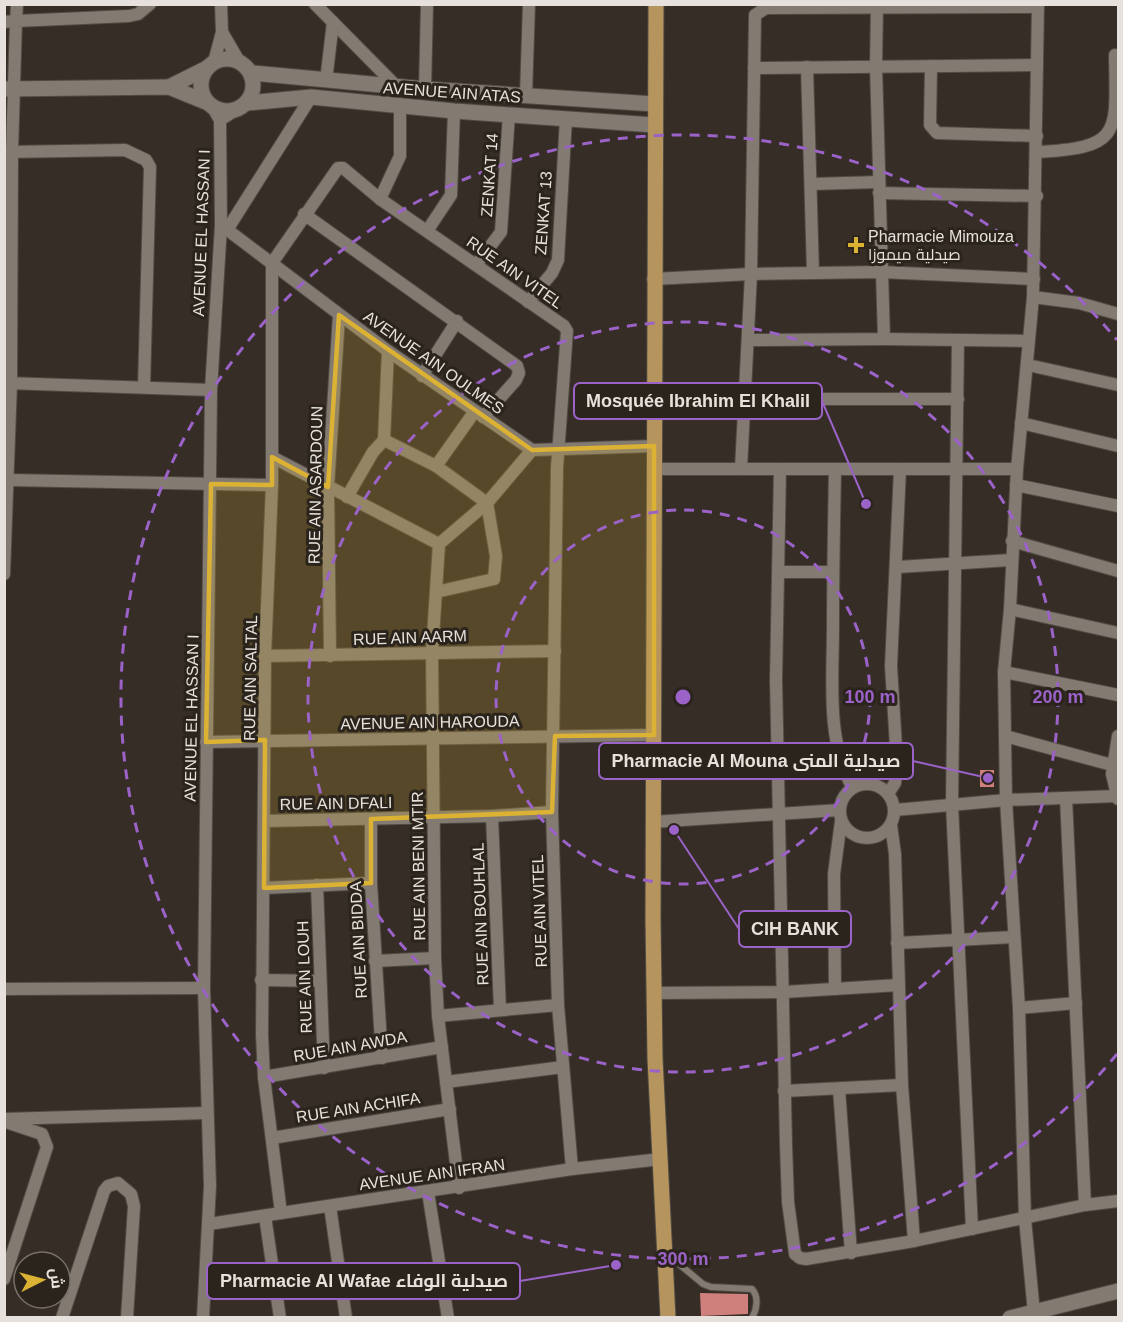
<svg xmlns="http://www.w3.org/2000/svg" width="1123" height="1322" font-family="Helvetica,Cairo,sans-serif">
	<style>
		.building { fill: #cf807c }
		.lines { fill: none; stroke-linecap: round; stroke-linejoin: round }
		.lane-casing { stroke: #514b44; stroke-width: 8 }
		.street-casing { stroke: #514b44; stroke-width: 14 }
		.secondary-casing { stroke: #514b44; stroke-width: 17 }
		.primary-casing { stroke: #514b44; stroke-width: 17 }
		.lane { stroke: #837a71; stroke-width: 6 }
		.street { stroke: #837a71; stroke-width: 12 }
		.secondary { stroke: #837a71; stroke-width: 15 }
		.primary { stroke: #b5945d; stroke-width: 15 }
		.marked { fill: #dbb233; fill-opacity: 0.2; stroke: #dbb233; stroke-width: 4.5; stroke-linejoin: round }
		.ring { fill: none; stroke: #9b62c8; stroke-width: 3; stroke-dasharray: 10 8 }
		.poi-dot { fill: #dbb233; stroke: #2b241c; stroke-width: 2 }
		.labels { text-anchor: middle; stroke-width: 6; stroke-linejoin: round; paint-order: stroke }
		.street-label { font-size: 16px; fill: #e6e1dc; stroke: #2b241c }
		.poi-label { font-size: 16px; fill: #e6e1dc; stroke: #2b241c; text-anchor: start }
		.centre { fill: #9b62c8; stroke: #2b241c; stroke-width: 3 }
		.ring-label { font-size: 18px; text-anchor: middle; font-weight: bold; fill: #9b62c8; stroke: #2b241c; stroke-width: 6; stroke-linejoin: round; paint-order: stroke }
		.leader { fill: none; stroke: #9b62c8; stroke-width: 2 }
		.callout-dot { fill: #9b62c8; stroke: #2b241c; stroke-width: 2 }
		.callout { fill: #2b241c; stroke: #9b62c8; stroke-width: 2 }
		.callout-label { font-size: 18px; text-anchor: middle; font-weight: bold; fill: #e6e1dc }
	</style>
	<rect width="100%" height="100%" fill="#352d26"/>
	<g class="building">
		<rect x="980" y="770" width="14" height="17"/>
		<polygon points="700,1293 748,1294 748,1314 701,1316"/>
	</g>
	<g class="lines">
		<g class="lane-casing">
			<path id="lane" d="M 668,1255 L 703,1284 L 711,1287 L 752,1289 C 759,1297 757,1309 752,1318"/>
		</g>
		<g class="street-casing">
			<g id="street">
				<polyline points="315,4 397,87"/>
				<polyline points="4,22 16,21 17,4"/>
				<polyline points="222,32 240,63"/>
				<polyline points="214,62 222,32 221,4"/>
				<polyline points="931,66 930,125 937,133 1037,136"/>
				<polyline points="807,67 813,273"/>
				<polyline points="754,68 1037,65"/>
				<polyline points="326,81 333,22"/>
				<polyline points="425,89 427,4"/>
				<polyline points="526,95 529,4"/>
				<polyline points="220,120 239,108"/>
				<polyline points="6,152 125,150 146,160 150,167 144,387"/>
				<path d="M 1037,152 C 1123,148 1116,133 1115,55"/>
				<polyline points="812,184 879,182"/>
				<polyline points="879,193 1037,196"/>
				<polyline points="380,199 400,156 400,107"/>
				<polyline points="304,214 517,366 519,373 516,380 483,417"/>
				<polyline points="221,225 388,351 532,450 654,446"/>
				<polyline points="227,230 311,97"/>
				<polyline points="427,231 451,195 454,111"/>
				<polyline points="476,265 501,232 509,114"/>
				<polyline points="653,279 751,274 881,272 1034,279"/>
				<polyline points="1033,297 1079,303 1118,314"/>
				<polyline points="528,302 552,273 558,260 566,118"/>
				<polyline points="884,339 1028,341"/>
				<polyline points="749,340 884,339 876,66 877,6"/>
				<polyline points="958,340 952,804 972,1229"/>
				<polyline points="1028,365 1118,385"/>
				<polyline points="422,376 457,321"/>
				<polyline points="6,383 211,390"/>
				<polyline points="746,399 958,399"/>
				<polyline points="1021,423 1118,446"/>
				<polyline points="384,440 436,466 487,503 496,556 494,579 436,592"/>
				<polyline points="272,457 439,544"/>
				<polyline points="436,466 475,411"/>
				<polyline points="653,469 1017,469"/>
				<polyline points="741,469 751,274 755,15 766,8 1038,7"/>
				<polyline points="780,469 776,680 786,1145 788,1202 795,1254 800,1258 806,1259 914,1241 1085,1205 1118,1201"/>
				<path d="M 835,470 C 834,522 833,574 833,626 C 833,679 826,739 852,787"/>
				<polyline points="9,480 272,485"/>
				<polyline points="1016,485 1118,506"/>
				<polyline points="347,497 373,452 384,440 388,351"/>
				<polyline points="1012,541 1118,571"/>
				<polyline points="439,544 432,652 435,958 438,1016 459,1188"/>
				<polyline points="439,544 487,503 532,450"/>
				<polyline points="898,567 1011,560"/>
				<polyline points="780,572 833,572"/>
				<polyline points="4,574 11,383 12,152 16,21 129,16 138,14 150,4"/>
				<polyline points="1010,609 1118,633"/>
				<polyline points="265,656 555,651"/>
				<polyline points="330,656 328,487 339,315"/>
				<polyline points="1004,672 1118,695"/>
				<polyline points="1005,736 1112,765"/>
				<polyline points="1118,736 1112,774 1118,799"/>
				<polyline points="206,742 654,735"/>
				<circle cx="867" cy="811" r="27"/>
				<polyline points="889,792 895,783 897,763 891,666 900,469"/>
				<polyline points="1066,798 1085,1205"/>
				<polyline points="895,810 1006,800 1118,796"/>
				<polyline points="492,816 500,1010"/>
				<polyline points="371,819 371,883 382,1058"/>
				<polyline points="265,821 492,816 552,812"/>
				<polyline points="652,822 840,810"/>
				<polyline points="891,825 895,854 902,1085 914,1241"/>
				<polyline points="317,885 324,1068"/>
				<polyline points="264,888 371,883"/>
				<polyline points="897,943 1014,937"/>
				<polyline points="375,961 435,958"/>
				<polyline points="261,980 320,981"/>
				<polyline points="4,989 204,988"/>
				<polyline points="835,989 834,874 841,821"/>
				<polyline points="654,993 784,992 899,985"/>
				<polyline points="1019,1008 1076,1003"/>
				<polyline points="438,1016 558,1005"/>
				<polyline points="264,1077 442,1047"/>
				<polyline points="446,1082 563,1067"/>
				<polyline points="839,1089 851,1253"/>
				<polyline points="784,1091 902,1085"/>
				<polyline points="4,1119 206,1113"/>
				<polyline points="272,1138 450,1109"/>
				<polyline points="428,1192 448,1318"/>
				<polyline points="330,1206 346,1318"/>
				<polyline points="281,1213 264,1077 262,1035 265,656 272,485 272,263 338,168 343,168 380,199 564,326 567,331 557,468 552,812 558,1005 572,1169"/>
				<polyline points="265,1216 280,1318"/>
				<polyline points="209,1224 572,1169 661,1159"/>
				<polyline points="4,1279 47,1147 42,1134 6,1122"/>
				<polyline points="1034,1313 1025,1219 1019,1008 1006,800 1004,672 1010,609 1017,469 1033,297 1038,4"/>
				<polyline points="62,1318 104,1191 108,1186 118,1183 131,1194 134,1206 127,1318"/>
				<polyline points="203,1318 210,1186 204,988 211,390 221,225 220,120 213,108"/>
			</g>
		</g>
		<g class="secondary-casing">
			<g id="secondary">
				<circle cx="227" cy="85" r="26"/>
				<polyline points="252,77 253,73 425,89 655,104"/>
				<polyline points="169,87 207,68"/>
				<polyline points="4,89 169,87 206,102"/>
				<polyline points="247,103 311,97 454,111 654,125"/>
				<polyline points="1010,1318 1118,1291"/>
			</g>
		</g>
		<g class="primary-casing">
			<polyline id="primary" points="656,4 653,920 655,1058 668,1318"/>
		</g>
		<use href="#lane" class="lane"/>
		<use href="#street" class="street"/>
		<use href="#secondary" class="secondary"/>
		<use href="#primary" class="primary"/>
	</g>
	<path class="marked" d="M 339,315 L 532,450 L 654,446 L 654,735 L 555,736 L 552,812 L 371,819 L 371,883 L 264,888 L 265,740 L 206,742 L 211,484 L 272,485 L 272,457 L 328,487 Z"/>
	<g class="ring">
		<circle cx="683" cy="697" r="187"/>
		<circle cx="683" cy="697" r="375"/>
		<path d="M1117 1054A562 562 0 1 1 1117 340"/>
	</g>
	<path class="poi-dot" d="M853 236h6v6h6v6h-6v6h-6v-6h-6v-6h6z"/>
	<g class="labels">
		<g class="street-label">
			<text transform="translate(452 92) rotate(4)" y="6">AVENUE AIN ATAS</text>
			<text transform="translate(489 175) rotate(-86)" y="6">ZENKAT 14</text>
			<text transform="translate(543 213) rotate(-86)" y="6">ZENKAT 13</text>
			<text transform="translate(201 233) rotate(-88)" y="6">AVENUE EL HASSAN I</text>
			<text transform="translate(515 272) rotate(35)" y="6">RUE AIN VITEL</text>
			<text transform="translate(434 362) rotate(35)" y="6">AVENUE AIN OULMES</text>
			<text transform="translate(315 485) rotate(-89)" y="6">RUE AIN ASARDOUN</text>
			<text transform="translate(410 637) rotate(-2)" y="6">RUE AIN AARM</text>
			<text transform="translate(250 678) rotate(-89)" y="6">RUE AIN SALTAL</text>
			<text transform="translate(191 718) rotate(-89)" y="6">AVENUE EL HASSAN I</text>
			<text transform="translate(430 722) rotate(-1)" y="6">AVENUE AIN HAROUDA</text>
			<text transform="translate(336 803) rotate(-1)" y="6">RUE AIN DFALI</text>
			<text transform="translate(418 866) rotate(-91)" y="6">RUE AIN BENI MTIR</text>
			<text transform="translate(539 911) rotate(-92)" y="6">RUE AIN VITEL</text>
			<text transform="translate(480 914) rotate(-92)" y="6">RUE AIN BOUHLAL</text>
			<text transform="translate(358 940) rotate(-93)" y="6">RUE AIN BIDDA</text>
			<text transform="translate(304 977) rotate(-92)" y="6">RUE AIN LOUH</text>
			<text transform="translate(350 1046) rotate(-10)" y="6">RUE AIN AWDA</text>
			<text transform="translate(358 1107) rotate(-9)" y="6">RUE AIN ACHIFA</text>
			<text transform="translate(432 1174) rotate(-8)" y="6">AVENUE AIN IFRAN</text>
		</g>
		<g class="poi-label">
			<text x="868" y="242">Pharmacie Mimouza<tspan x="868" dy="18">صيدلية ميموزا</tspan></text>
		</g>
	</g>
	<circle cx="683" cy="697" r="9" class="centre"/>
	<g class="ring-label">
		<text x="870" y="703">100 m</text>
		<text x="1058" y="703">200 m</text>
		<text x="683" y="1265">300 m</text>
	</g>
	<path class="leader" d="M866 504L822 401M988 778L913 761M674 830L739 929M616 1265L520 1281"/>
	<g class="callout-dot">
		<circle cx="866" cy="504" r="6"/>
		<circle cx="988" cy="778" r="6"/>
		<circle cx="674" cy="830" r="6"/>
		<circle cx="616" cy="1265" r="6"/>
	</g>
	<g class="callout">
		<rect x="574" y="383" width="248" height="36" rx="6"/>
		<rect x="599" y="743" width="314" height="36" rx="6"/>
		<rect x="739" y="911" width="112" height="36" rx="6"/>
		<rect x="207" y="1263" width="313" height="36" rx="6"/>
	</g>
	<g class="callout-label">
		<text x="698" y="407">Mosquée Ibrahim El Khalil</text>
		<text x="756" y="767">Pharmacie Al Mouna صيدلية المنى</text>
		<text x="795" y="935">CIH BANK</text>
		<text x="364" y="1287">Pharmacie Al Wafae صيدلية الوفاء</text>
	</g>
	<rect width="1123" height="1322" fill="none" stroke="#e6e1dc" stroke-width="12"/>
	<g transform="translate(42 1280) rotate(84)"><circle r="28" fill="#2b241c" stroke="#767069" stroke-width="1.5"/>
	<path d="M0-4.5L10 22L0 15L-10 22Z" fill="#dbb233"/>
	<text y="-9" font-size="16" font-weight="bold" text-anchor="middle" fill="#e6e1dc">ش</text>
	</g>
</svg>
